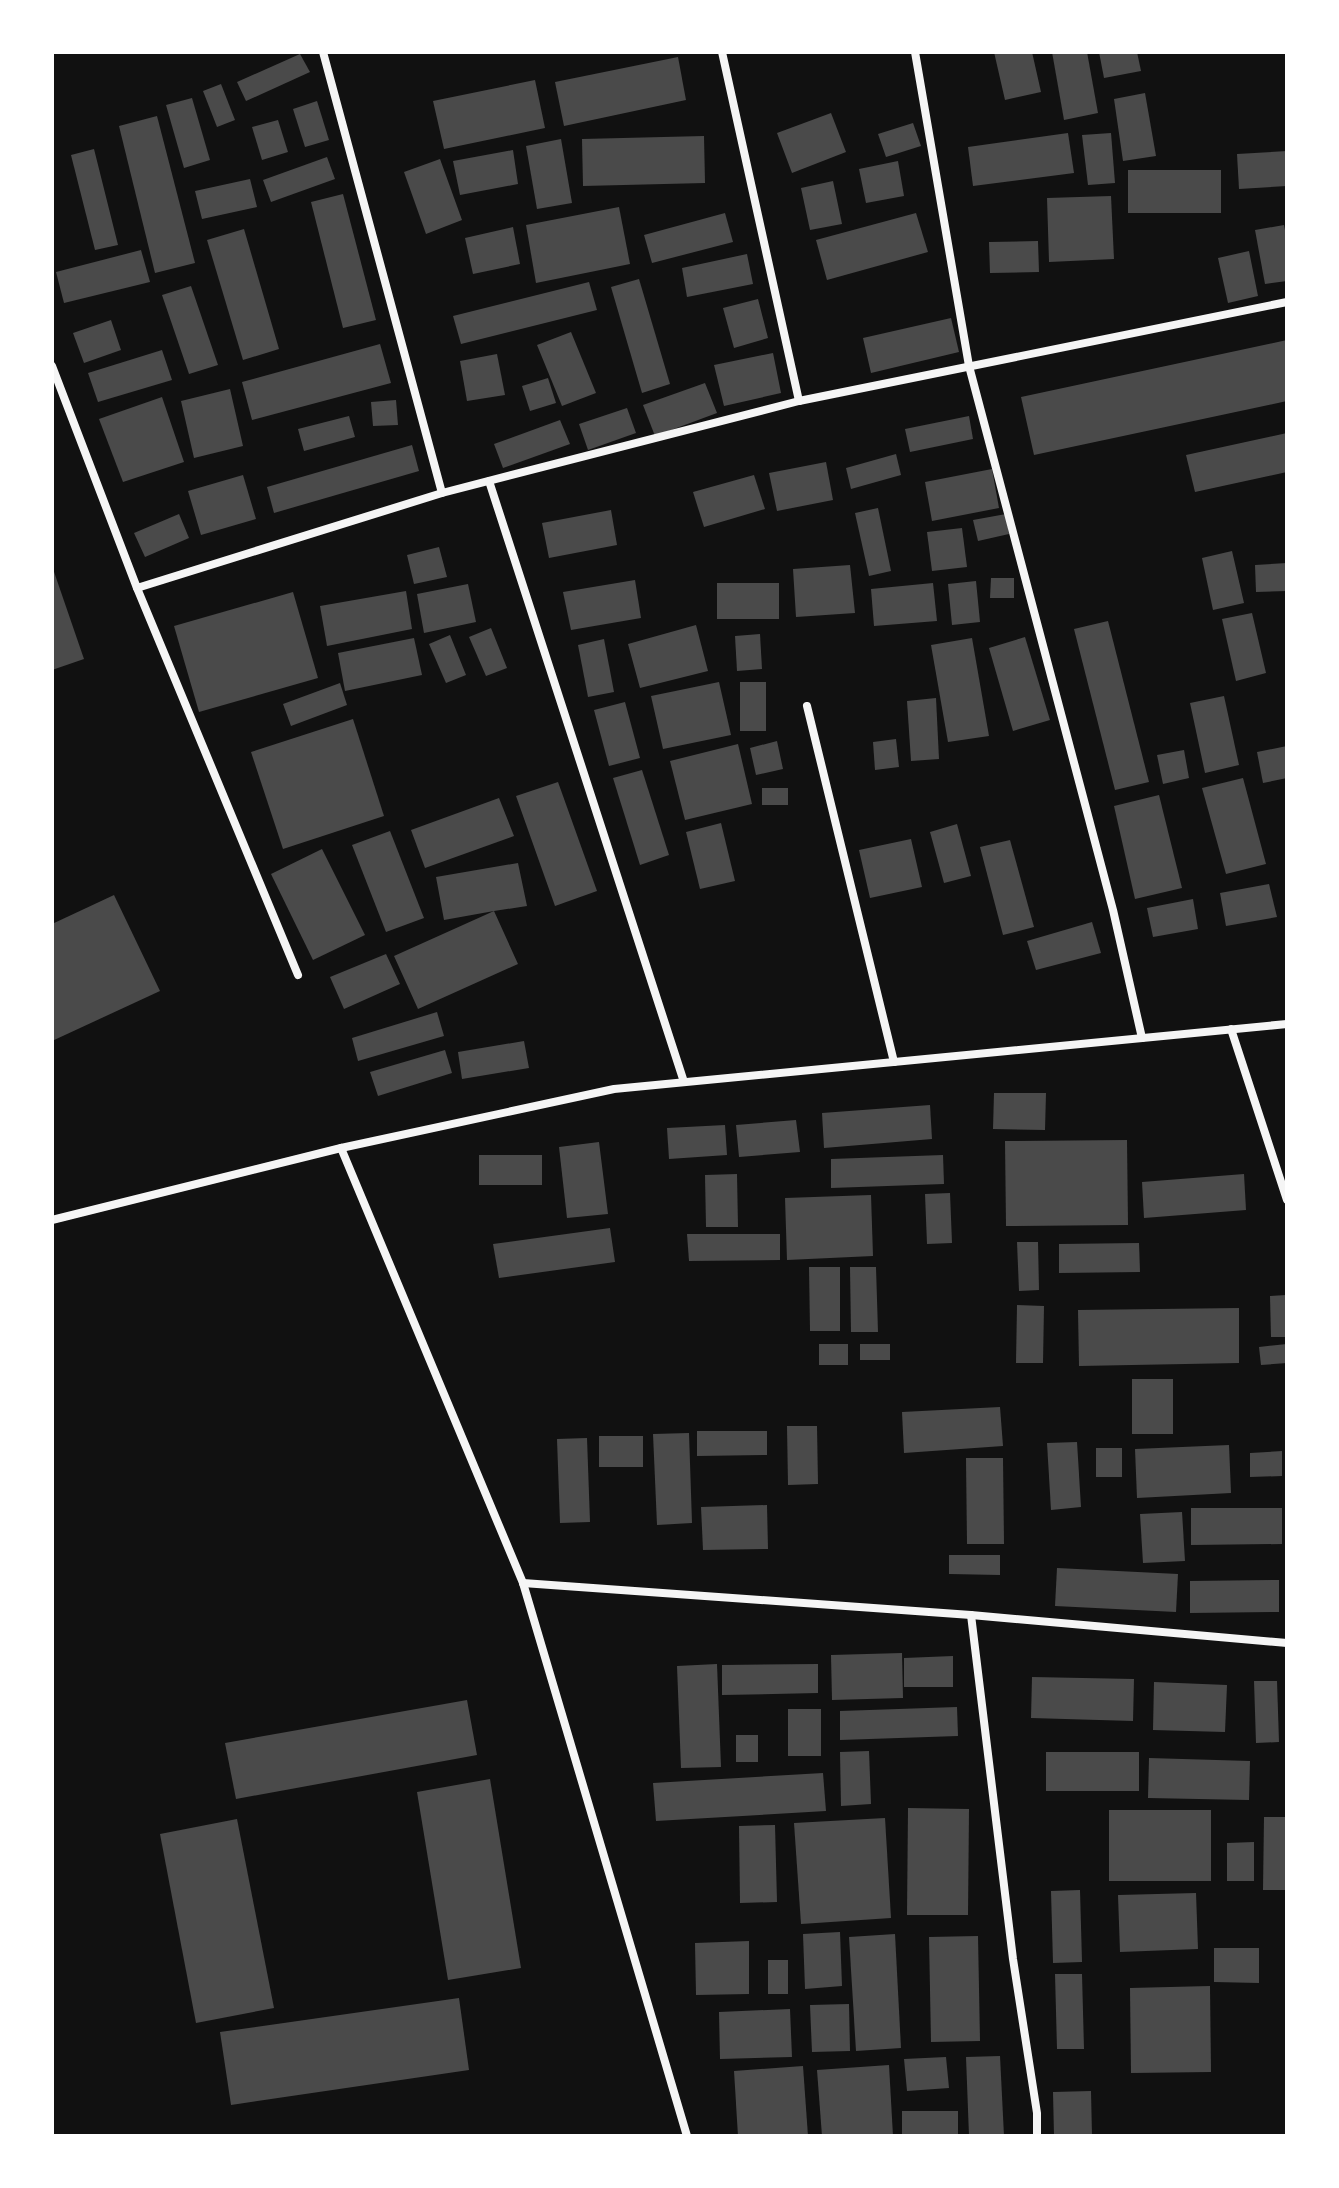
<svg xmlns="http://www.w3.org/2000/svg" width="1339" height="2188" font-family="Overpass,sans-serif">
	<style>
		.building { fill: #4a4a4a }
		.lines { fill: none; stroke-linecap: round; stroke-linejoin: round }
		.minor { stroke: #f5f5f5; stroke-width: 8 }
	</style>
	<rect width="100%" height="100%" fill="#111"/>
	<g class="building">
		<polygon points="994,52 1032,52 1041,92 1005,100"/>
		<polygon points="1052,52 1087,52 1098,113 1064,120"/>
		<polygon points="1099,52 1137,52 1141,71 1104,78"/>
		<polygon points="300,54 310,72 246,101 237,82"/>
		<polygon points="678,57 686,100 564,126 555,82"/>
		<polygon points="535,80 545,128 444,149 433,101"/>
		<polygon points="221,84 235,120 217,127 203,91"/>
		<polygon points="1145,93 1156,156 1123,161 1114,99"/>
		<polygon points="192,98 210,160 184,168 166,105"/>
		<polygon points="317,101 329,140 305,147 293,109"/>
		<polygon points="831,113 846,152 792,173 777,133"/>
		<polygon points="157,116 195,263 155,273 119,126"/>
		<polygon points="278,120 288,152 262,160 252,127"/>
		<polygon points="913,123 921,146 886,157 878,134"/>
		<polygon points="1068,133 1074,173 973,186 968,147"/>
		<polygon points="1111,133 1115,183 1088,185 1082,135"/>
		<polygon points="704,136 705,183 583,186 582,139"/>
		<polygon points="561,139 572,203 537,209 526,146"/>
		<polygon points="94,149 118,245 95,250 71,155"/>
		<polygon points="513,150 518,184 460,195 453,161"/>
		<polygon points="1287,151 1287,186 1239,189 1237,154"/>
		<polygon points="327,157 335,179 271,202 263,180"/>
		<polygon points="440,159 462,220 426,234 404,172"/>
		<polygon points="898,161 904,196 866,203 859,169"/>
		<rect x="1128" y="170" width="93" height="43"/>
		<polygon points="250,179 257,207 202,219 195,191"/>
		<polygon points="833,181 842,224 810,230 801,188"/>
		<polygon points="343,194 376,320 343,328 311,202"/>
		<polygon points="1111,196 1114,259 1049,262 1047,198"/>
		<polygon points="619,207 630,264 536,283 526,225"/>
		<polygon points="725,213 733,242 652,263 644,235"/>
		<polygon points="916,213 928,252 827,280 816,240"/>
		<polygon points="1284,225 1287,240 1287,281 1265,284 1255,230"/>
		<polygon points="513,227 520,264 473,274 465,238"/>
		<polygon points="244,229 279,349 243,360 207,240"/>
		<polygon points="1038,241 1039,272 990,273 989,242"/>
		<polygon points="141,250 150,282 64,303 56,272"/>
		<polygon points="1249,251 1258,296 1228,303 1218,258"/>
		<polygon points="747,254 753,284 687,297 682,268"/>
		<polygon points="639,279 670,384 642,393 611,287"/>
		<polygon points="589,282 597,310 461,344 453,316"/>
		<polygon points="191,286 218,365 189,374 162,295"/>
		<polygon points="758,299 768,338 734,348 723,308"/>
		<polygon points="951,318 959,352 871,373 863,338"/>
		<polygon points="111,320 121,350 84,363 73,333"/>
		<polygon points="571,332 596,393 562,406 537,345"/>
		<polygon points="1287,340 1287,401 1034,455 1021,397"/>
		<polygon points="380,344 391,383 252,420 242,382"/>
		<polygon points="162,350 172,380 98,402 88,373"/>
		<polygon points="773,353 781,393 724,406 714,365"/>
		<polygon points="497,354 505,395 467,401 460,361"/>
		<polygon points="548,378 556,403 530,411 522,386"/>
		<polygon points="705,383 717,413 655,436 643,405"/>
		<polygon points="230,389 243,446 194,458 181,401"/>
		<polygon points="162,397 184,462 123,482 99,419"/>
		<polygon points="396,400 398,425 373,426 371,402"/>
		<polygon points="627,408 636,433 588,450 579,424"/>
		<polygon points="349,416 355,437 304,451 298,429"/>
		<polygon points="969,416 973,439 910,452 905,429"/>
		<polygon points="560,420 570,444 503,468 494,444"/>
		<polygon points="1287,433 1287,472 1195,492 1186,455"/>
		<polygon points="412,445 419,471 274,513 267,487"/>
		<polygon points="896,454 901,475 851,489 846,468"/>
		<polygon points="826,462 833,500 777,511 769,473"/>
		<polygon points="992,469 999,508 932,521 925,482"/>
		<polygon points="243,475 256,519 201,535 188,491"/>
		<polygon points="754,475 765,509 704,527 693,492"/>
		<polygon points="878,508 891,571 869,576 855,513"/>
		<polygon points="611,510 617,545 549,558 542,523"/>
		<polygon points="179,514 189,538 145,557 134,533"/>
		<polygon points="1006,514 1009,534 978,541 973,520"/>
		<polygon points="962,528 967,567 932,571 927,532"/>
		<polygon points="439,547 447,577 414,584 407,555"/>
		<polygon points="1232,551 1244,603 1213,610 1202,558"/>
		<polygon points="1287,563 1287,591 1256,592 1255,565"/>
		<polygon points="850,565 855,613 796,617 793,569"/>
		<polygon points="52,566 84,659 52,670"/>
		<polygon points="991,578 1014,578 1014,598 990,598"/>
		<polygon points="635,580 641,618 571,630 563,592"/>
		<polygon points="976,581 980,622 952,625 948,584"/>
		<rect x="717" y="583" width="62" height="36"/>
		<polygon points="933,583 937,621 874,626 871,589"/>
		<polygon points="468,584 476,622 424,633 417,594"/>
		<polygon points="406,591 412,629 327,646 320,606"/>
		<polygon points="293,592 318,678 199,712 174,626"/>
		<polygon points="1252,613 1266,673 1236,681 1222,619"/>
		<polygon points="1108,621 1149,782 1115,790 1074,629"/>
		<polygon points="696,625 708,671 640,688 628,644"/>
		<polygon points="491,628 507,668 486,676 469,637"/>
		<polygon points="760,634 762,669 737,671 735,636"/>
		<polygon points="450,635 466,675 446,683 429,644"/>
		<polygon points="1025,637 1050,720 1013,731 989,648"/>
		<polygon points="414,638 422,675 345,691 338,653"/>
		<polygon points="972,638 989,736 948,742 931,645"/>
		<polygon points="604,639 614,692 588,697 578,645"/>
		<polygon points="719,682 731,735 663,749 651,696"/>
		<rect x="740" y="682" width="26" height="49"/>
		<polygon points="340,683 347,705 291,726 283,704"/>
		<polygon points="1224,696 1239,765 1205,773 1190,703"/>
		<polygon points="936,698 939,759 911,761 907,701"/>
		<polygon points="625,702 640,758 609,766 594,710"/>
		<polygon points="353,719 384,816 283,849 251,752"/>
		<polygon points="896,739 899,767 875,770 873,742"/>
		<polygon points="777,741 783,769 756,775 750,748"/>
		<polygon points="738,744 752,804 685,820 670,761"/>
		<polygon points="1287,746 1287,778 1263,783 1257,752"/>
		<polygon points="1184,750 1189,778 1163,784 1157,755"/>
		<polygon points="642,770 669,855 640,865 613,778"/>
		<polygon points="1243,778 1266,864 1226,874 1202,788"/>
		<polygon points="558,782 597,891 555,906 516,796"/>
		<rect x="762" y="788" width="26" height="17"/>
		<polygon points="1159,795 1182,888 1135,899 1114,806"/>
		<polygon points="499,798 514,836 425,868 411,830"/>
		<polygon points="721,823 735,881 700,889 686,832"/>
		<polygon points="957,824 971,876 944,883 930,832"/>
		<polygon points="390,831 424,918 386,932 352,845"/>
		<polygon points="911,839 922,887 870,898 859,850"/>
		<polygon points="1010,840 1034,927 1003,935 980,847"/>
		<polygon points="322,849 365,935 313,960 271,874"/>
		<polygon points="518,863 527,906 494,911 518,964 418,1009 394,956 494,911 444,920 436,877"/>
		<polygon points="1269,884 1277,917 1226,926 1220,893"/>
		<polygon points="114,895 160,991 52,1041 52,924"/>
		<polygon points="1193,899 1198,929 1153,937 1147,908"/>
		<polygon points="1092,922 1101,953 1036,970 1027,941"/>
		<polygon points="386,954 400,984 344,1009 330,977"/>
		<polygon points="437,1012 444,1036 358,1061 352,1038"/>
		<polygon points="524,1041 529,1068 462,1079 458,1052"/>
		<polygon points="445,1050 452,1073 378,1096 370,1072"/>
		<polygon points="994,1093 1046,1093 1045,1130 993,1129"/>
		<polygon points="930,1105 932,1139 824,1148 822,1113"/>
		<polygon points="796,1120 800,1152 739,1157 736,1125"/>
		<polygon points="725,1125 727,1155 669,1159 667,1128"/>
		<polygon points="1127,1140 1128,1225 1006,1226 1005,1141"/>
		<polygon points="599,1142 608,1214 567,1218 559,1147"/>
		<rect x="479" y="1155" width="63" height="30"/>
		<polygon points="943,1155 944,1184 831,1188 831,1159"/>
		<polygon points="737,1174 738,1227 706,1227 705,1175"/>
		<polygon points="1244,1174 1246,1210 1144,1218 1142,1182"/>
		<polygon points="950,1193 952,1243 927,1244 925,1194"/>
		<polygon points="871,1195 873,1256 787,1260 785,1198"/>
		<polygon points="610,1228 615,1262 499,1278 493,1244"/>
		<polygon points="687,1234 780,1234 780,1260 689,1261"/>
		<polygon points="1017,1242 1038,1242 1039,1290 1019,1291"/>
		<polygon points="1139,1243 1140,1272 1059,1273 1059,1244"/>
		<polygon points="809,1267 840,1267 840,1331 810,1331"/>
		<polygon points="850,1267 876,1267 878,1332 851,1332"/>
		<polygon points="1286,1295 1287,1337 1271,1337 1270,1296"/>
		<polygon points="1017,1305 1044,1306 1043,1363 1016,1363"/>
		<polygon points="1239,1308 1239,1363 1079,1366 1078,1310"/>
		<rect x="819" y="1344" width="29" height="21"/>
		<rect x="860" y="1344" width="30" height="16"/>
		<polygon points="1287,1344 1287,1363 1261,1365 1259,1347"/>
		<rect x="1132" y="1379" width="41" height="55"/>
		<polygon points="1000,1407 1003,1446 904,1453 902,1412"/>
		<polygon points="787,1426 817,1426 818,1484 788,1485"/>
		<polygon points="697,1431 767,1431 767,1455 697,1456"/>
		<polygon points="689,1433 692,1523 657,1525 653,1434"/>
		<rect x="599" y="1436" width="44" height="31"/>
		<polygon points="587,1438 590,1522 560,1523 557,1439"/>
		<polygon points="1077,1442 1081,1507 1051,1510 1047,1443"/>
		<polygon points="1229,1445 1231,1493 1137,1498 1135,1449"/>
		<rect x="1096" y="1448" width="26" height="29"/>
		<polygon points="1282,1451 1282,1476 1250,1477 1250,1453"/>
		<polygon points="966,1458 1003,1458 1004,1544 967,1544"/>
		<polygon points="767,1505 768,1549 703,1550 701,1507"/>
		<polygon points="1191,1508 1282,1508 1282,1544 1191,1545"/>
		<polygon points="1182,1512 1185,1561 1143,1563 1140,1514"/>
		<polygon points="949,1555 1000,1555 1000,1575 949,1574"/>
		<polygon points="1057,1568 1178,1574 1176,1612 1055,1606"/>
		<polygon points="1279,1580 1279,1612 1190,1613 1190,1581"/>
		<polygon points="902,1653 903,1698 832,1700 831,1655"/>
		<polygon points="953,1656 953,1687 904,1687 904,1658"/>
		<polygon points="717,1664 721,1767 681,1768 677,1666"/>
		<polygon points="818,1664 818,1693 722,1695 722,1665"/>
		<polygon points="1032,1677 1134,1679 1133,1721 1031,1718"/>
		<polygon points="1254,1681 1277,1681 1279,1742 1256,1743"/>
		<polygon points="1154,1682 1227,1685 1225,1732 1153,1730"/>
		<polygon points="467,1700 477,1755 236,1799 225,1743"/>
		<polygon points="957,1707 958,1736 840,1740 840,1711"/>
		<rect x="788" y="1709" width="33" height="47"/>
		<rect x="736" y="1735" width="22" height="27"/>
		<polygon points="869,1751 871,1804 841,1806 840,1752"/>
		<rect x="1046" y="1752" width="93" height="39"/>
		<polygon points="1149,1758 1250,1761 1249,1800 1148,1798"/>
		<polygon points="823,1773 826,1811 656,1821 653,1783"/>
		<polygon points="490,1779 521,1968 448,1980 417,1792"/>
		<polygon points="908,1808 969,1809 968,1915 907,1915"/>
		<rect x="1109" y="1810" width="102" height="71"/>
		<polygon points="1264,1817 1287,1817 1287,1890 1263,1890"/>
		<polygon points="885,1818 891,1918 801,1924 794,1823"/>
		<polygon points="237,1819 274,2008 196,2023 160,1834"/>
		<polygon points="775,1825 777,1902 740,1903 739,1826"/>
		<polygon points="1254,1842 1254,1881 1227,1881 1227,1843"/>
		<polygon points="1080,1890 1082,1962 1053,1963 1051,1891"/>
		<polygon points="1196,1893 1198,1949 1120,1952 1118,1895"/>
		<polygon points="840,1932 842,1986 805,1989 803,1934"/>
		<polygon points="895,1934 901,2048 856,2051 849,1937"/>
		<polygon points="978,1936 980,2041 931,2042 929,1937"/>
		<polygon points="749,1941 749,1994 696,1995 695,1943"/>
		<polygon points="1214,1948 1259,1948 1259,1983 1214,1982"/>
		<rect x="768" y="1960" width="20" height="34"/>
		<polygon points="1055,1974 1082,1974 1084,2049 1057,2049"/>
		<polygon points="1210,1986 1211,2072 1131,2073 1130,1988"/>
		<polygon points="459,1998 469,2070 231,2105 220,2032"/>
		<polygon points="849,2004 850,2051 812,2052 810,2005"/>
		<polygon points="790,2009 792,2057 720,2059 719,2012"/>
		<polygon points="1000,2056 1004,2136 969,2136 966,2057"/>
		<polygon points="946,2057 949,2088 907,2091 904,2059"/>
		<polygon points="889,2065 893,2136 822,2136 817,2070"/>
		<polygon points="803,2066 808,2136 738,2136 734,2071"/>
		<polygon points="1091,2091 1092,2136 1054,2136 1053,2092"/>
		<rect x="902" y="2111" width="56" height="25"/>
	</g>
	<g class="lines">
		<g class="minor">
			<polyline points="323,52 442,493"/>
			<polyline points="722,52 799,401"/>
			<polyline points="915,52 969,366 1113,910 1142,1038"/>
			<polyline points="52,366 137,588 442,493 799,401 1287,302"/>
			<polyline points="489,481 684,1082"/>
			<polyline points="137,588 298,975"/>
			<polyline points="807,706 894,1062"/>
			<polyline points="1231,1029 1287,1200"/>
			<polyline points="341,1148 523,1583 687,2136"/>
			<polyline points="52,1220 341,1148 614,1089 1287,1024"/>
			<polyline points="523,1583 971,1615 1287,1643"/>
			<polyline points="971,1615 1013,1959 1037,2113 1037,2136"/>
		</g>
	</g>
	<rect width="1339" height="2188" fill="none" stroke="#ffffff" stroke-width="108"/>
</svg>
